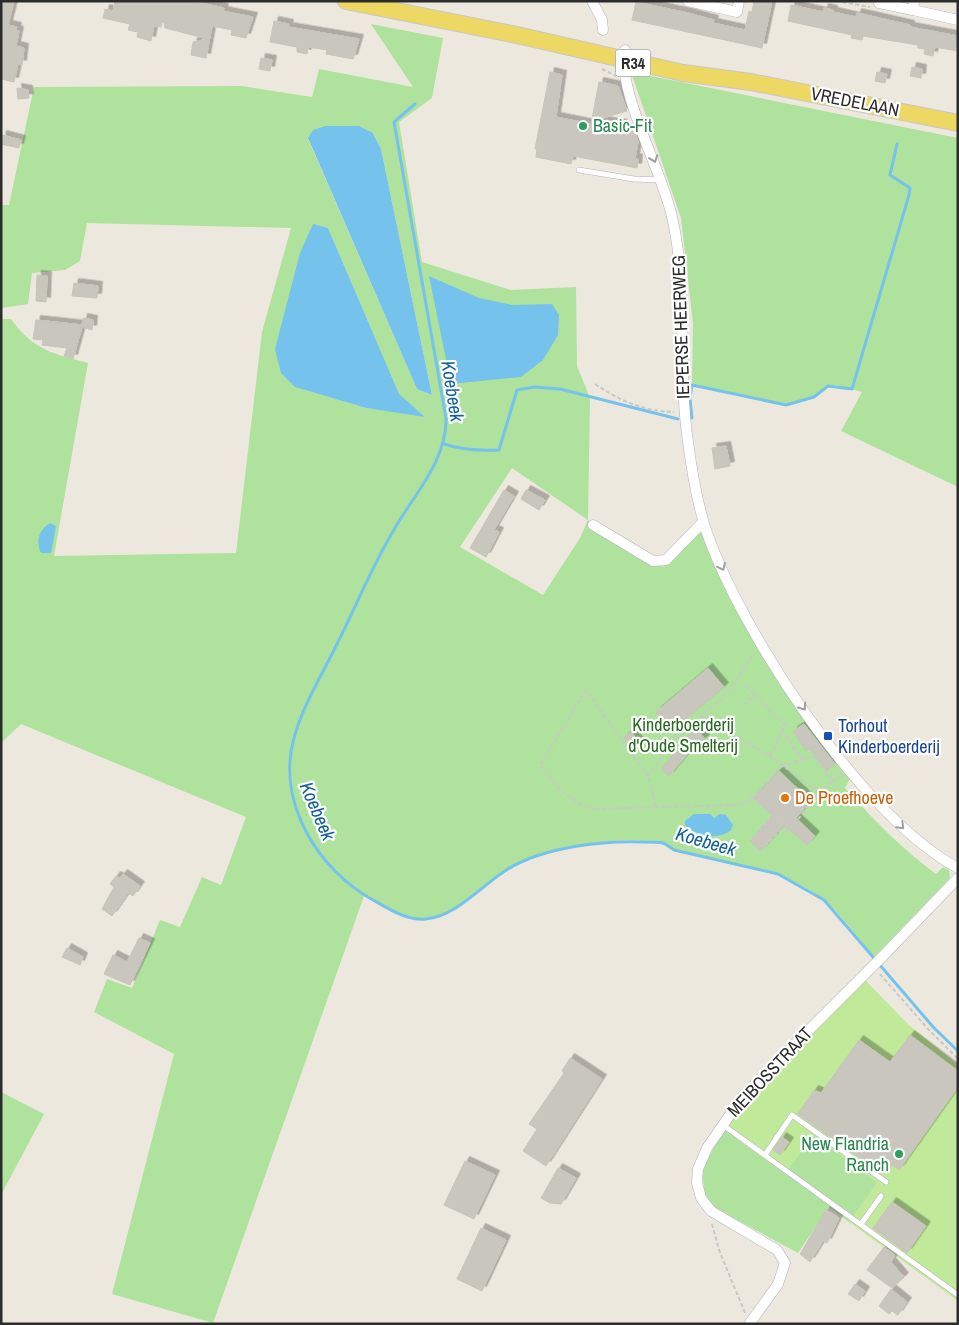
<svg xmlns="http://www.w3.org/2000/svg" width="959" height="1325" font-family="'Archivo Narrow',sans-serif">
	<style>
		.green { fill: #afe29d; fill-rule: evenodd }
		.pitch { fill: #c0e999 }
		.water { fill: #75c2ec }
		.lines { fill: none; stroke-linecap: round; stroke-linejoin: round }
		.stream { stroke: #75c2ec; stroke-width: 3 }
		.building { fill: #c9c6bd; stroke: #c8c4b8; filter: url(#shadow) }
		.lane-casing { stroke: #b2b3bf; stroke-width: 6 }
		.street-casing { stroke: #b2b3bf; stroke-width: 11 }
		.primary-casing { stroke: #c8c8c8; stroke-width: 18 }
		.path { stroke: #c8c8c8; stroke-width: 2; stroke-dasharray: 4 2.5; stroke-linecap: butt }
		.lane { stroke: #fff; stroke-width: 5 }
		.street { stroke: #fff; stroke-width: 10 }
		.primary { stroke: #edd863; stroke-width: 16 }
		.oneway { stroke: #a0a0a0 }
		.leisure-dot { fill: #2e9e5b; stroke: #fff; stroke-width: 2 }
		.transit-dot { fill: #1a4fb4; stroke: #fff; stroke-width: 2 }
		.food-dot { fill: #e8710a; stroke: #fff; stroke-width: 2 }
		.labels { text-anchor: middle; stroke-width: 4.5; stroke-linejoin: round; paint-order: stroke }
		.shield { fill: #fff; stroke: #6b6b6b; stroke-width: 1 }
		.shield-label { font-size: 16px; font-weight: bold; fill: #2c2c2c }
		.street-label { font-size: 18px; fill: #2c2c2c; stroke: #fff }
		.leisure-label { font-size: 18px; fill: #27864d; stroke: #fff; text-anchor: start }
		.park-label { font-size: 18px; fill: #26681d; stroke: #fff }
		.transit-label { font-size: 18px; fill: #164399; stroke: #fff; text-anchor: start }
		.food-label { font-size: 18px; fill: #c56008; stroke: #fff; text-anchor: start }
		.water-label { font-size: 19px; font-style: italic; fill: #11609a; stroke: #fff }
	</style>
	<defs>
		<filter id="shadow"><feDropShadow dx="4.5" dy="-4.5" stdDeviation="0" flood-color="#0004"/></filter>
	</defs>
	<rect width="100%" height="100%" fill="#ede8de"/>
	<g class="green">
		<path d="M 371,24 L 443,38 L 432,98 L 399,122 L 422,262 L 511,290 L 576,287 L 577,366 L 590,398 L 588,520 L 664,567 L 696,534 L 702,533 L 743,621 L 850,779 L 845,788 C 874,820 902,849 936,874 L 943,867 L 949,870 L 950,878 L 874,957 C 859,939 841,914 823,899 C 781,867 724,862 674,850 C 640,827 547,849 512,867 C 482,881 461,912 428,919 C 405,923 383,905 364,896 L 213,1323 L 112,1294 L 174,1054 L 94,1012 L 107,979 L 132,988 L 160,920 L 180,927 L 202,877 L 221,885 L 246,817 L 21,724 L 1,743 L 1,319 L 11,319 C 33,350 54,354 88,363 L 54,556 L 236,553 L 262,332 L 291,228 L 87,223 L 80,261 L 65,270 L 32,273 L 28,304 L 1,308 L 1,205 L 9,205 L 34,87 L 242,86 L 312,97 L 319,69 L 413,87 ZM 359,126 L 374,134 L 381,149 L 432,395 L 417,389 L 308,139 ZM 328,228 L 399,395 L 424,416 L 366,408 L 296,387 ZM 512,468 L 588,520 L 580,538 L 543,595 L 460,547 Z"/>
		<polygon points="631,72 958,138 958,487 841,431 862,392 835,385 828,386 814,397 786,405 692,385 693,323 681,218"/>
		<polygon points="1,1092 44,1114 1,1195"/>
		<polygon points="724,1130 814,1135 878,1183 849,1222 829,1207 798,1253 717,1209 705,1199 702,1169"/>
	</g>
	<polygon class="pitch" points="864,979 909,1025 958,1065 958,1301 849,1222 877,1183 814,1135 785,1174 724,1130 741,1107"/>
	<g class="water">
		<polygon points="326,126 359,126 373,133 381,149 432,395 417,389 308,138 313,130"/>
		<polygon points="313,224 328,228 399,394 425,417 366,408 295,387 281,373 275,349 300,253"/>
		<polygon points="429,276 479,298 512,305 552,304 559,315 558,335 543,360 521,377 451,384"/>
		<path d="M 50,523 L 56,526 L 51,553 L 41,553 C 35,541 39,530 50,523 Z"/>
		<path d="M 694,814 L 710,814 L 714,818 L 720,814 L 726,815 L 733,825 L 731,830 C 718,841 697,836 685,825 L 685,821 Z"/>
	</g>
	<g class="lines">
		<g class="stream">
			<path d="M 415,104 L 394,122 L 446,418 C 447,460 415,493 395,528 C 373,564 357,604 338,642 C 323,673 303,705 294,738 C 276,802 318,870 373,900 C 389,909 407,921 426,919 C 457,916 483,884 508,869 C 544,847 604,840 645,842 C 650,842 658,842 663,843 C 666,844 671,848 674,850 L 778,874 L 824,900 L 934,1028 L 958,1051"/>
			<polyline points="692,418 690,399 692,385 786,405 814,397 828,386 852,389 909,195 910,188 890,175 897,144"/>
			<path d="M 444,444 C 463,450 479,451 499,450 L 517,390 L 535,387 L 560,389 L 678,419"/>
		</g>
	</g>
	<g class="building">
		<polygon points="1,1 14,1 8,25 17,27 16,30 19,31 16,46 24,48 22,65 18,64 14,82 1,79"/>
		<polygon points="115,1 192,1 224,8 223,11 253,17 246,38 231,35 232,30 212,26 206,58 191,55 193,42 208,39 165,28 163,18 161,27 154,26 151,41 137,37 138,32 128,30 130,24 103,18 105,9 113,11"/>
		<polygon points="754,1 772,1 762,48 632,20 636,2 688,13 714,20 713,23 745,30 749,11 752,12"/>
		<polygon points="791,5 823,12 824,8 833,10 833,12 856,17 857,13 910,25 910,27 958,36 958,51 935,47 933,56 924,54 925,49 918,48 918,45 863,36 862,40 851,38 852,35 788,21"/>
		<polygon points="274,21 289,24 288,27 359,39 353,59 326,54 327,50 308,47 307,54 297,52 297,47 270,42"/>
		<polygon points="261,58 272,60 270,71 259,69"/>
		<polygon points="912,67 922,69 921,78 910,76"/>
		<polygon points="550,72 562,75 556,117 591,124 599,82 618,86 627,111 596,120 623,124 622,132 634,129 638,142 635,158 638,159 637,168 573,156 571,164 536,157 537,149 535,149"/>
		<polygon points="877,72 887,74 885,83 875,81"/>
		<polygon points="17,88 28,90 29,98 18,99"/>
		<polygon points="2,135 21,140 19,148 1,144"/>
		<polygon points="37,275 47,276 46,302 36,301"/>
		<polygon points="74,283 98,286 97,298 72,296"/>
		<polygon points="83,318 93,320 92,330 82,327 73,359 64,356 67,348 42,345 43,340 33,339 36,320 82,325"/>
		<polygon points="726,446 730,466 715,469 712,448"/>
		<polygon points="504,490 514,496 494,530 499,532 486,557 470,548"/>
		<polygon points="526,490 545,500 539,510 521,499"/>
		<polygon points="708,668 724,687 672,731 656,712"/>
		<polygon points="804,724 835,764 827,771 810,749 806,751 793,731"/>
		<polygon points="696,728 705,739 691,750 669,776 661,769"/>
		<polygon points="631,732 641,745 634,751 624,738"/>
		<polygon points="779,771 811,801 796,818 815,836 807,845 784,825 761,851 750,841 773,815 754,798"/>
		<polygon points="123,874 140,886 133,896 128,893 112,916 102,909 114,887 110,884 116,876 120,878"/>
		<polygon points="139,938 150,943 130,985 104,974 113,955 127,962"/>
		<polygon points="67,948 83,957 80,965 62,957"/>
		<polygon points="910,1035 958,1071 958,1087 899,1170 891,1164 883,1174 798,1114 814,1090 821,1093 859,1040 890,1062"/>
		<polygon points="570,1058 602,1079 546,1166 523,1151 537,1129 529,1124 564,1073 562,1071"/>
		<polygon points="782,1137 789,1142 780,1155 773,1150"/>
		<polygon points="465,1161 495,1175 474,1219 444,1205"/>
		<polygon points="558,1168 576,1178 561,1204 550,1203 541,1198"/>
		<polygon points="892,1202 926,1226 907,1253 873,1228"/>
		<polygon points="826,1210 839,1218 827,1243 823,1241 810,1262 800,1254"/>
		<polygon points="481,1228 506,1240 482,1291 457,1279"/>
		<polygon points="884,1247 895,1255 891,1262 904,1277 892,1288 867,1270"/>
		<polygon points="855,1284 865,1291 859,1301 848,1294"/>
		<polygon points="891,1289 907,1302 898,1315 892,1311 889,1314 879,1306"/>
	</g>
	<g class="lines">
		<g class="lane-casing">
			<g id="lane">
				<polyline points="579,170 634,179 661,180"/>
				<polyline points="723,1125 958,1295"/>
				<polyline points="765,1155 792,1115 886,1182"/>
				<polyline points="861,1224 881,1196"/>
			</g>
		</g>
		<g class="street-casing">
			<g id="street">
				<polyline points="592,1 602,20 603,30"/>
				<polyline points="688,1 737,12 739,1"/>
				<polyline points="914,1 913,10 958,20"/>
				<polyline points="879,3 913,10"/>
				<path d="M 625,50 C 616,89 663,173 672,217 C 689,291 677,367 688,442 C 692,472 697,504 707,533 C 743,635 862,817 958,868"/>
				<polyline points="593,525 653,561 666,560 703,522"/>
				<polyline points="750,1323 778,1284 785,1263 777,1250 711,1211 701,1198 697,1183 698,1169 707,1148 743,1096 884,955 958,878"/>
			</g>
		</g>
		<g class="primary-casing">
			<polyline id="primary" points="346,1 517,35 683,73 751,82 958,123"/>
		</g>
		<g class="path">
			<polyline points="836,1 870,7"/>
			<polyline points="602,69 616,76"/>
			<path d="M 595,384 C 620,401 643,411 674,412"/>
			<polyline points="746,686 785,725 770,755"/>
			<polyline points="744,705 754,695"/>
			<polyline points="702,716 770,756 821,794"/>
			<polyline points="782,731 802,759"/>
			<polyline points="648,776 679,736 730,691 754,652"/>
			<polyline points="752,797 788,831 826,786 841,775"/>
			<path d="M 656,807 L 648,776 L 586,690 L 540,765 C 556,785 568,801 593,809 L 738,805 L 750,800 L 778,768 L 813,756 L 833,782"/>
			<polyline points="755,836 771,816"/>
			<polyline points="765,846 784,827"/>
			<polyline points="880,974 928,1029 958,1059"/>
			<polyline points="712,1224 719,1250 745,1313"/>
		</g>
		<use href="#lane" class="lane"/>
		<use href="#street" class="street"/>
		<use href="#primary" class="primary"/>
	</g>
	<defs><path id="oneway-chevron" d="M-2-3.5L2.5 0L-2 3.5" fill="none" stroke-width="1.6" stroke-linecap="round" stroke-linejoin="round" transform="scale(1.25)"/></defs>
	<g class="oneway">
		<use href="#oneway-chevron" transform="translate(654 159) rotate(70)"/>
		<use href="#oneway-chevron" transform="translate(722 567) rotate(64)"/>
		<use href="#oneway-chevron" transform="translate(803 707) rotate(55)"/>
		<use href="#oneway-chevron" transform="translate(901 826) rotate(45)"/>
	</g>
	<g class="leisure-dot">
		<circle cx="583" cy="126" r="5"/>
		<circle cx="899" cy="1154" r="5"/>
	</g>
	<rect class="transit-dot" x="823" y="731" width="10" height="10" rx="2.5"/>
	<circle class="food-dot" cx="785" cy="798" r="5"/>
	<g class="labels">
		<rect class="shield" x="615.5" y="49.5" width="35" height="27" rx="4"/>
		<g class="shield-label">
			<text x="633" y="69">R34</text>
		</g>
		<g class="street-label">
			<text transform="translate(855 102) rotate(11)" y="6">VREDELAAN</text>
			<text transform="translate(681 327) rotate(-92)" y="6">IEPERSE HEERWEG</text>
			<text transform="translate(770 1072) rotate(-47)" y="6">MEIBOSSTRAAT</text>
		</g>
		<g class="leisure-label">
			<text x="593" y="132">Basic-Fit</text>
			<text x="889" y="1150" text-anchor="end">New Flandria<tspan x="889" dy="21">Ranch</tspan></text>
		</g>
		<g class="park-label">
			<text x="683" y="731">Kinderboerderij<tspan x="683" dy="21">d'Oude Smelterij</tspan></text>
		</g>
		<g class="transit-label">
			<text x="838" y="732">Torhout<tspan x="838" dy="21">Kinderboerderij</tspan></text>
		</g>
		<g class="food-label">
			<text x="795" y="804">De Proefhoeve</text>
		</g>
		<g class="water-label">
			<text transform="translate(453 391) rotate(81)" y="7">Koebeek</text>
			<text transform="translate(318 811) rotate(67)" y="7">Koebeek</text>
			<text transform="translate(706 841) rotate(16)" y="7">Koebeek</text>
		</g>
	</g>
	<rect width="959" height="1325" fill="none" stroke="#2c2c2c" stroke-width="5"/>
</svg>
